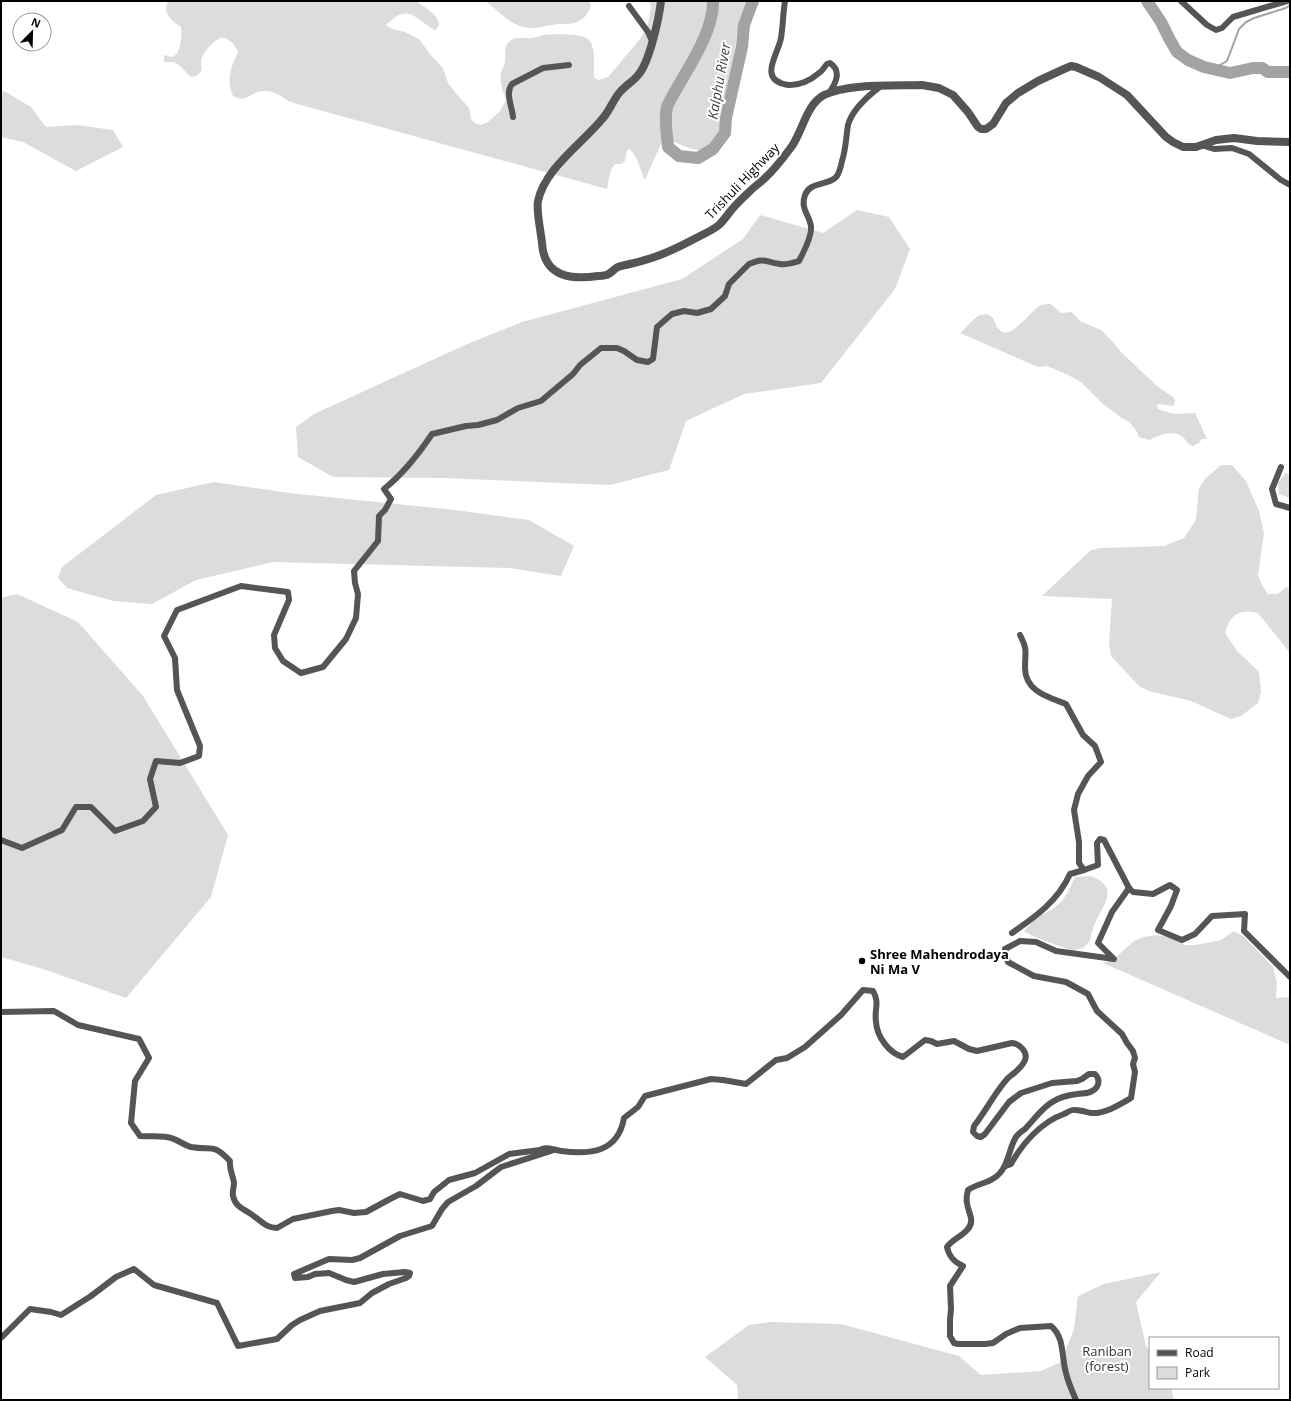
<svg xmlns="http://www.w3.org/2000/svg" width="1291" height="1401" font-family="'Open Sans',sans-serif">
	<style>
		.green { fill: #dcdcdc }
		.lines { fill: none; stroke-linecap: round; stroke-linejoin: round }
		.stream { stroke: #a3a3a3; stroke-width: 2 }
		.river { stroke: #a3a3a3; stroke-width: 12 }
		.minor { stroke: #555; stroke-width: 6 }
		.tertiary { stroke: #555; stroke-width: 8 }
		.poi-dot { fill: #000; stroke: #fff; stroke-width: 1.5 }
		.labels { text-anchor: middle; stroke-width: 4; stroke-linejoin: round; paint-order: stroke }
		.street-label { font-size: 13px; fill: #000; stroke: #fff }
		.poi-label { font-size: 13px; font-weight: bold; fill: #000; stroke: #fff; text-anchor: start }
		.park-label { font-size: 13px; fill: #333; stroke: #fff }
		.water-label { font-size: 14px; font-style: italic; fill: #444; stroke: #fff }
	</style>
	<rect width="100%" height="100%" fill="#fff"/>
	<g class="green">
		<path d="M 168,1 L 416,1 C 425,8 439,14 439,26 L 435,30 C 431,28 428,26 424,23 C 408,10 402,10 386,25 L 392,29 L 405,32 L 419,39 L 430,54 L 443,68 L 448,83 L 455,92 L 469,108 L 471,119 L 476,124 L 481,125 L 488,122 L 500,111 L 506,100 C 503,92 499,81 501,73 C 502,69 505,65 505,61 C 506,54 503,46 510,41 C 515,36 524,39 531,38 C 535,38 538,36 543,35 C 551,34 582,33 588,39 C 597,48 593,66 594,78 L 599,80 L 608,77 L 640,39 L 648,25 L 651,6 L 648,1 L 750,1 L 737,32 L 734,65 L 719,137 C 704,158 692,149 672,141 L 667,130 L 645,180 C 639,170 639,156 629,149 L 627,150 L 625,161 L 621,164 L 615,164 L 612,168 L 610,173 L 607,189 L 290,102 C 283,97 273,90 263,91 C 251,91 247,104 233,96 C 226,80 231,67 238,52 C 236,46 229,37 222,38 C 214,39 202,54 201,61 C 201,64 201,67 202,70 C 199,74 196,77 191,77 L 178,64 L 173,62 L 164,62 L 164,55 L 172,57 L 177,54 C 181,45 182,37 181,27 C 171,20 162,14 168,1 Z"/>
		<path d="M 486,1 L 589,1 L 591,5 C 588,18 577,25 564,24 C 559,24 562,23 558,24 C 547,25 535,30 524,27 C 509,24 497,10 486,1 Z"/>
		<polygon points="1,91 6,92 31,107 46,127 77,125 113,130 123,147 76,171 23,142 1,137"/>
		<polygon points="857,210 889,217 910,249 895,289 821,383 744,394 686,421 669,470 610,485 442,478 333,477 298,457 296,427 314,414 465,345 522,322 682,279 743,239 760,215 823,233"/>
		<path d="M 1051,304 L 1061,313 L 1072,312 L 1080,321 L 1101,330 L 1113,342 L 1121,352 L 1157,386 L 1174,398 L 1175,400 L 1174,406 L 1159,404 L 1157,406 L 1158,409 L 1173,414 L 1195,413 L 1207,439 L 1202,439 L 1199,443 L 1193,446 L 1188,444 C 1180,428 1163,433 1150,440 L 1139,437 L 1136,430 L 1129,422 L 1122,418 L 1103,404 L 1081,382 L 1066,374 L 1047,366 L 1038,367 L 960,333 C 969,326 980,306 993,318 C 995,322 996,328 1001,331 C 1011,340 1032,309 1041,305 C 1044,304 1048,304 1051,304 Z"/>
		<path d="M 1221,465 L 1232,465 L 1246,481 L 1259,511 L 1264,533 L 1258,575 L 1262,585 L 1268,594 L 1278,594 L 1286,587 L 1290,589 L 1290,653 L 1258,613 C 1239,609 1230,614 1225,633 L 1237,651 L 1259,672 L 1261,692 L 1258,703 L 1241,716 L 1231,719 L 1191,701 L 1149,691 L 1139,686 L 1111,656 L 1109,644 L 1112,599 L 1042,596 L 1091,550 L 1101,548 L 1164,546 L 1184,538 L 1196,520 L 1199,488 L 1205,479 Z"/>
		<polygon points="1286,473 1290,475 1290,498 1279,494 1278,483"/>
		<polygon points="214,482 289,493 455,510 529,520 574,546 561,576 509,568 273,562 196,580 152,604 113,601 67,588 58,578 62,567 156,495"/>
		<polygon points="17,594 78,622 143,696 228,835 211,897 126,998 43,969 1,957 1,598"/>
		<path d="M 1091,876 C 1124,889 1099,908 1093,929 C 1090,936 1092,942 1084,947 C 1082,949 1075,950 1072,950 C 1063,948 1031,936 1024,931 L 1035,919 L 1054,908 L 1062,901 L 1068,892 L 1075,877 Z"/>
		<polygon points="1234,931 1243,936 1273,967 1277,982 1276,998 1290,997 1290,1045 1103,963 1114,959 1134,941 1144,937 1155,935 1171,937 1176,938 1184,945 1195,945 1221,940"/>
		<polygon points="1161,1272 1136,1302 1146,1346 1150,1351 1150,1388 1171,1388 1174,1400 738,1400 737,1385 705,1357 749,1325 770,1322 841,1324 959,1356 981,1375 1041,1371 1061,1362 1074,1329 1078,1296 1104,1284"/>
	</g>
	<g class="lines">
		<polyline class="stream" points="1213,69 1227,61 1239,29 1246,22 1254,18 1286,8 1290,5"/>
		<g class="river">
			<path d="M 713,1 C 714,28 693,60 680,83 C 676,90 670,99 667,107 C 664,120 667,134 668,147 L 679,156 L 698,158 L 713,149 L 725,133 L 726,118 L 742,47 L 744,25 L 753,1"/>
			<polyline points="1147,1 1161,22 1170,40 1177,52 1188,60 1204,67 1230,73 1253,68 1262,68 1268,72 1290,72"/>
		</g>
		<g class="minor">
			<path d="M 785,1 C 783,13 783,26 781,38 C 778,55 757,80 788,85 C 799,86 811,80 819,73 C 823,71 824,67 827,64 L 830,63 C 842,71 836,83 829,93"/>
			<polyline points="1181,1 1207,25 1216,30 1222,28 1233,17 1287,1"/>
			<polyline points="629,6 648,32 652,41"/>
			<path d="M 513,117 C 512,106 505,93 512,84 L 543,68 L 569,65"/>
			<polyline points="1201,145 1214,149 1232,148 1249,154 1281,180 1290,185"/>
			<polyline points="1281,467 1272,489 1276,504 1290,508"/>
			<path d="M 1020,635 C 1028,651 1025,651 1025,668 C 1025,691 1048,697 1066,704 L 1083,735 L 1095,746 L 1101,762 L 1088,776 L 1078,794 L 1074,810 L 1079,842 L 1079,863 L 1084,870 L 1098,865 L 1097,843 L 1100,839 L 1104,840 L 1129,888 L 1133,892 L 1153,894 L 1170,885 L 1177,890 L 1171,906 L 1158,930 L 1182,940 L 1195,934 L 1212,916 L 1245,914 L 1244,931 L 1290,977"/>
			<path d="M 1,840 L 22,848 L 62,830 L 76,807 L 91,807 L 115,831 L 143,821 L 156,807 L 150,779 L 156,761 L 180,763 L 199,756 L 200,746 L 177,690 L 175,658 L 164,636 L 177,610 L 241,586 L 288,592 L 289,600 L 274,635 L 275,648 L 283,661 L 301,673 L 323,667 L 346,639 L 356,618 L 358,594 L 355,583 L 354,571 L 378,541 L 379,516 L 385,510 L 391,499 L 384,489 C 404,473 418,455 432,434 L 466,426 L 478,425 L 497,420 L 518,408 L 541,401 L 573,374 L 580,365 L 601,348 L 617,348 L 624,351 L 637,360 L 648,362 L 653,359 L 657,327 L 672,314 L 684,311 L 697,313 L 711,309 L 725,296 L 729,284 L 749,264 C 766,257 764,262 780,264 C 786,265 792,263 799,261 C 803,253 812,237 811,227 C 810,215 800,210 805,195 C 810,181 830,186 837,176 C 840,171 841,166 842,161 C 846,149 846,137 848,125 C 852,110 869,95 881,86"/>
			<path d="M 1012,933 C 1035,917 1058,901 1070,874 L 1084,870"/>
			<path d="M 1,1012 L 54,1011 L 78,1025 L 139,1039 L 149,1058 L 135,1081 L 131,1123 L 140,1136 C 150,1137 162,1135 171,1138 C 178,1140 184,1145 191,1147 C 212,1151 212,1142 230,1161 C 229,1170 233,1175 234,1183 C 234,1187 232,1192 233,1196 C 236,1209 246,1209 255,1217 C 262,1222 267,1228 277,1228 L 293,1219 L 332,1211 L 339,1210 L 354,1213 L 366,1212 L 390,1199 L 400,1194 L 423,1201 L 430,1199 L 434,1192 L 449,1180 L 475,1173 L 509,1154 L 540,1150 C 546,1146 554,1150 561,1151 C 591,1155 618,1152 624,1118 L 638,1107 L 645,1096 L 711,1079 L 723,1080 L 746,1084 L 776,1060 L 787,1058 L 805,1047 L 841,1015 L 863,990 L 873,991 C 880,1003 874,1009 876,1022 C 877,1037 889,1053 903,1057 L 925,1040 L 931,1041 L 937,1044 L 954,1041 L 969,1049 L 977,1051 L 1012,1043 C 1020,1044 1028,1052 1025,1060 C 1022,1068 1014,1073 1008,1078 C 995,1092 986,1111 974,1126 L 973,1132 L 977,1136 L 981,1137 L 985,1134 L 1009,1102 L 1021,1093 L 1052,1083 L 1077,1081 L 1082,1079 L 1089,1074 L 1095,1074 C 1100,1079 1100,1087 1092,1091 C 1088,1094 1082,1093 1077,1094 C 1070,1095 1060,1097 1054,1101 C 1042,1107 1034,1120 1025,1129 C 1022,1131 1018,1134 1016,1137 C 1009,1148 1009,1163 1000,1173 C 992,1183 978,1183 968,1190 C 967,1194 966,1199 967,1203 C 968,1213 976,1221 967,1230 C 961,1237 953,1239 947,1247 C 949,1257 954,1262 963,1266 L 950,1286 L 951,1309 L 950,1320 L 950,1336 L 954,1343 L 958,1344 L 985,1344 L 993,1343 L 1006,1334 L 1020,1328 L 1051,1326 C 1065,1338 1061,1356 1066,1373 C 1068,1382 1072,1391 1076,1400"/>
			<path d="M 1006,1166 L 1011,1164 C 1022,1144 1041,1122 1064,1114 C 1068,1112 1072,1109 1075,1110 C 1080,1110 1086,1112 1091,1113 C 1105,1114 1119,1105 1131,1098 L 1135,1072 L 1133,1064 L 1135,1058 L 1133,1051 L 1127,1043 L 1122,1034 L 1097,1011 L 1088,994 L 1066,982 L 1034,976 L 1008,962 L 1005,949 L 1020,941 L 1036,942 L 1056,951 L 1114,959 L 1098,943 L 1112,912 L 1129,888"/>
			<polyline points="1,1338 30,1309 51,1312 61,1315 91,1296 116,1277 134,1269 154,1285 217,1303 238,1346 277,1339 292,1325 300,1320 320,1311 360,1303 372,1293 389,1284 406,1278 409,1276 410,1273 405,1272 383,1274 354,1282 346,1280 329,1273 315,1274 308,1277 295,1278 294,1274 329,1259 352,1260 360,1258 400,1236 432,1226 442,1209 448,1202 476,1186 501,1167 554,1150"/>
		</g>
		<path class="tertiary" d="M 661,1 C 659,18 650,60 639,74 C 634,81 626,85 620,92 C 613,100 610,110 603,118 C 583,143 545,168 538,201 C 536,211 541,232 542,243 C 544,277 571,280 598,276 C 601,276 603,276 606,275 C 612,274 614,267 621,266 C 651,260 670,252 696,238 C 704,234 713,230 719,225 C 723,221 726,217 729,213 C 735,205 743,198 750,191 C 755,186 760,183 765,178 C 775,169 784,157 792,146 C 803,130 806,105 824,95 C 849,83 894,86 922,85 L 939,88 L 953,95 L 968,112 L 978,127 L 981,129 L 986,129 L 993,124 L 1006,103 L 1018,93 L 1038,81 L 1064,69 L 1071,66 L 1076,67 L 1099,77 L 1127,95 L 1166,137 L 1173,142 L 1183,147 L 1196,147 L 1216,140 L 1234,138 L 1257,141 L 1290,142"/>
	</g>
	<circle class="poi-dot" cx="862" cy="961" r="4"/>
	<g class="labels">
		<g class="street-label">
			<text transform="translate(742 181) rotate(-46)" y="5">Trishuli Highway</text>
		</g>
		<g class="poi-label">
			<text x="870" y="959">Shree Mahendrodaya<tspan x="870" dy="15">Ni Ma V</tspan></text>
		</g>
		<g class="park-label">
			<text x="1107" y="1356">Raniban<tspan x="1107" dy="15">(forest)</tspan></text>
		</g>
		<g class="water-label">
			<text transform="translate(719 81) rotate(-80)" y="5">Kalphu River</text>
		</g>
	</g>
	<rect width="1291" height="1401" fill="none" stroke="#000000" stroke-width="4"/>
	<rect x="1149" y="1337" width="130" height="52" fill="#ffffff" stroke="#999999"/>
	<rect x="1157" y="1350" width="20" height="6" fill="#555555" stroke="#999999"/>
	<text x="1185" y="1357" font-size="12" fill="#000000">Road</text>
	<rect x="1157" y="1367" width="20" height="12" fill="#dcdcdc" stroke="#999999"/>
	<text x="1185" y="1377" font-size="12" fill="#000000">Park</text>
	<g transform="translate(32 32) rotate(23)"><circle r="19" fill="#ffffff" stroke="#999999"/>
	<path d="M0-3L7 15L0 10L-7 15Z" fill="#000000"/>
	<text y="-6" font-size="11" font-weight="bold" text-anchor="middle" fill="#000000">N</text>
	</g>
</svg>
